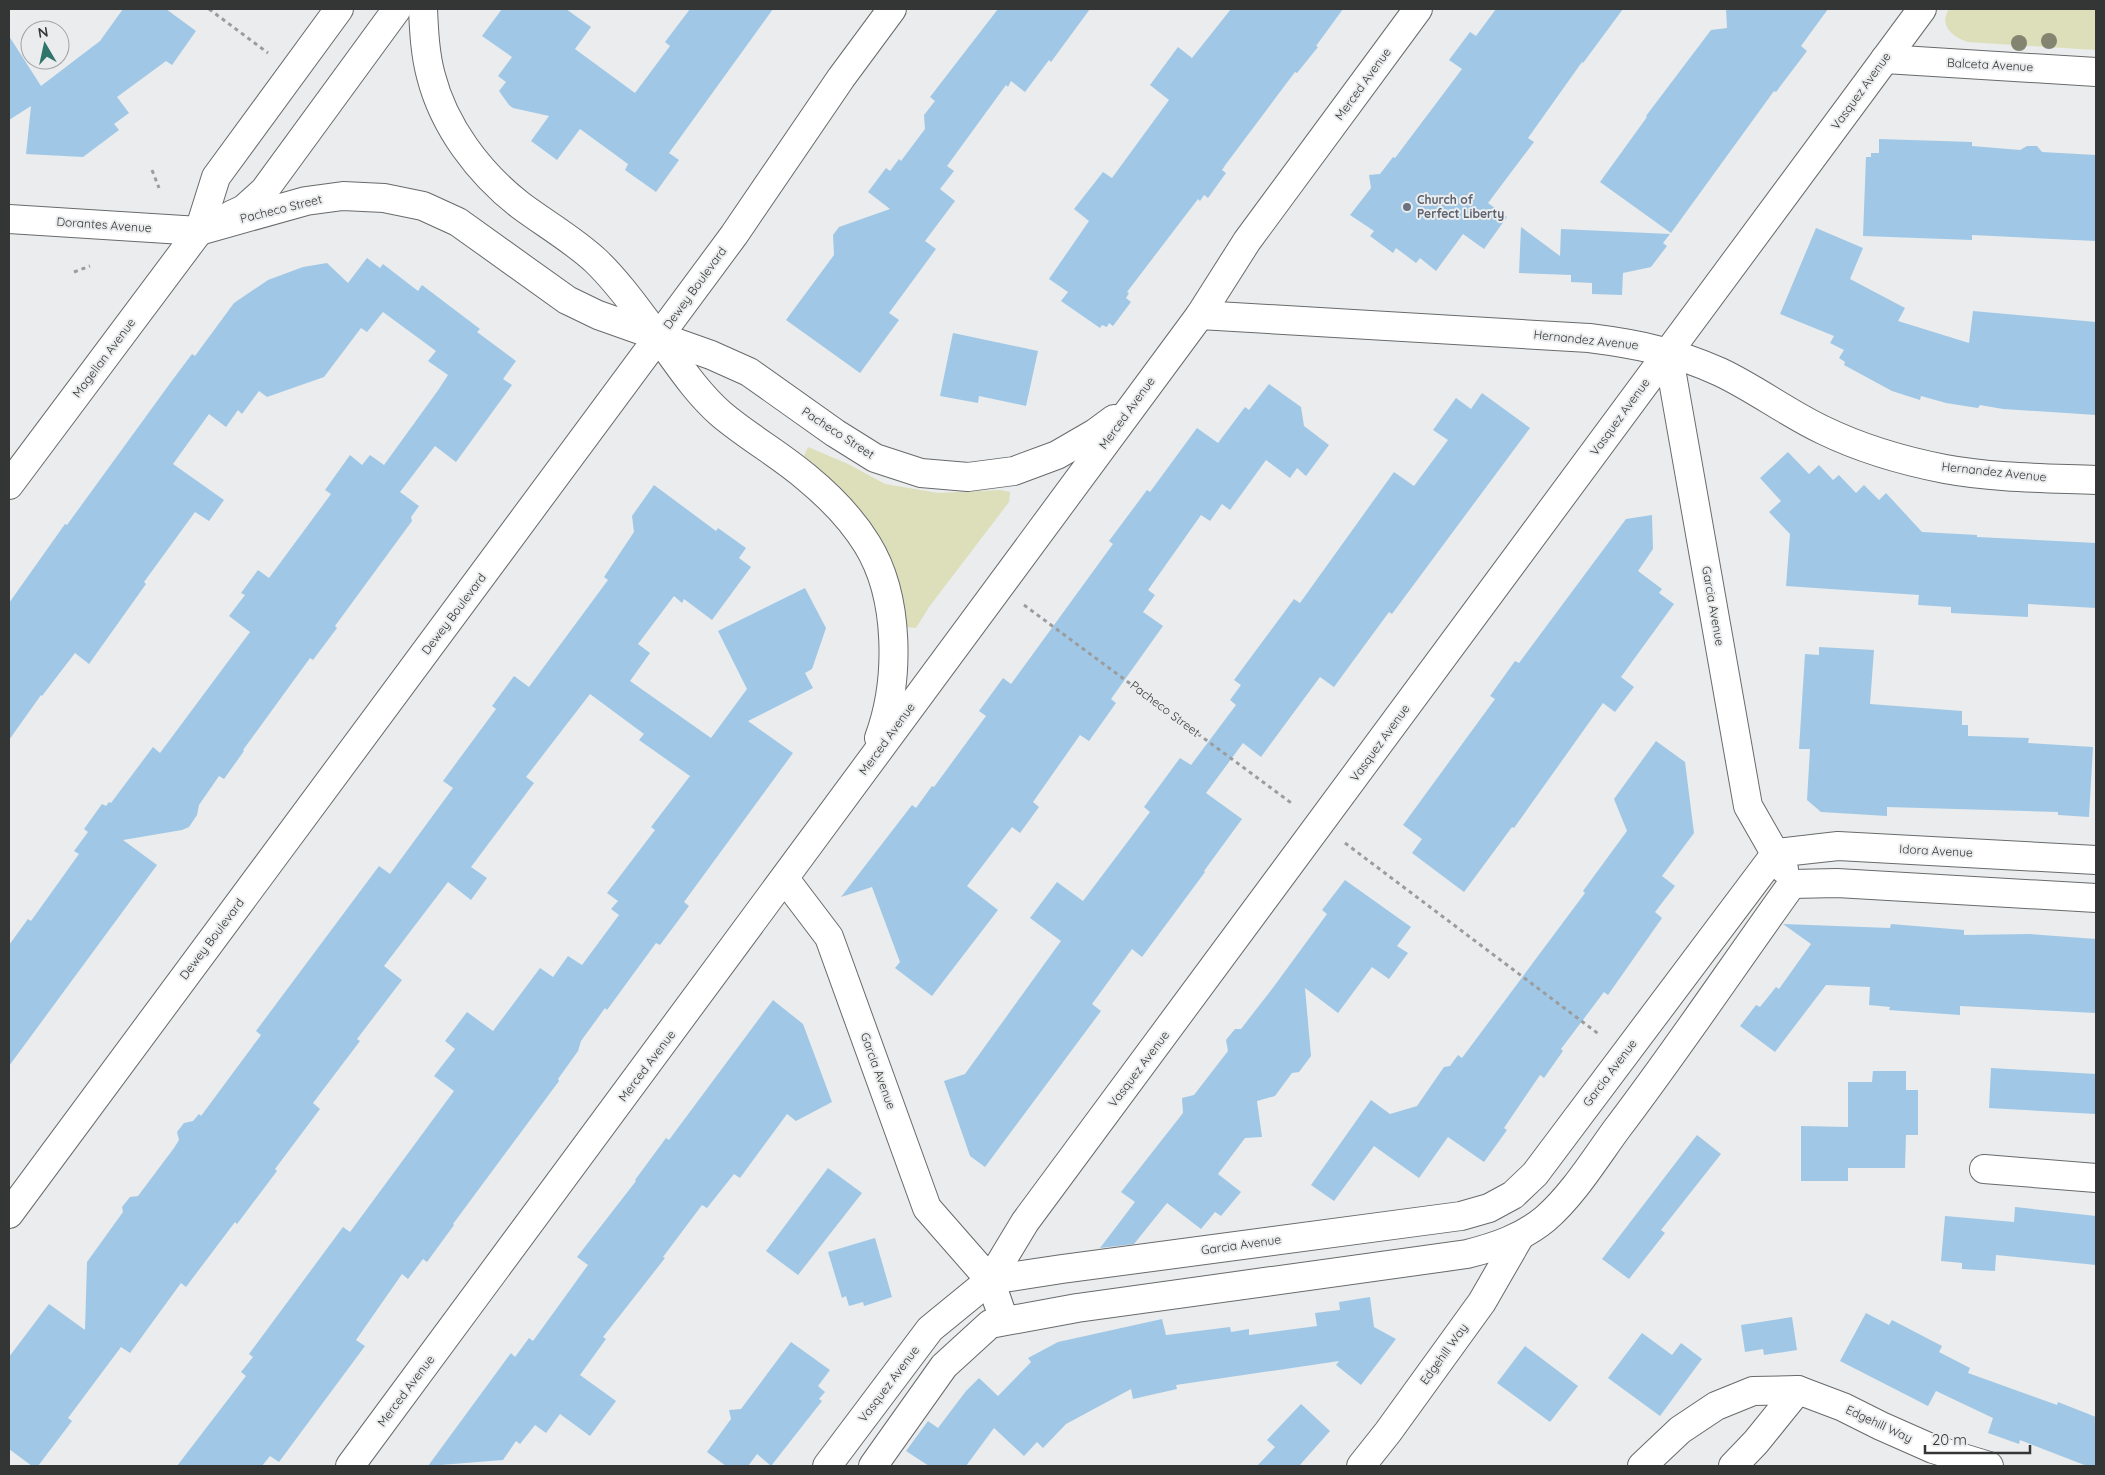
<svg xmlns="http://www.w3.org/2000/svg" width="2105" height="1475" font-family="Quicksand,sans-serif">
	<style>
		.green { fill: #dcdfba }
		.building { fill: #a0c8e6 }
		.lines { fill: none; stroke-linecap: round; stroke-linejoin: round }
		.minor-casing { stroke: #686a6b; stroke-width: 30 }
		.tertiary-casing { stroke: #686a6b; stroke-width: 30 }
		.path { stroke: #9b9c9d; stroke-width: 3; stroke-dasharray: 4 4; stroke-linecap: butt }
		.minor { stroke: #fff; stroke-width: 28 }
		.tertiary { stroke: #fff; stroke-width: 28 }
		.tree { fill: #838571 }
		.worship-dot { fill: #6b7280; stroke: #eaeced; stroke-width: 2 }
		.labels { text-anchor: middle; stroke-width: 4; stroke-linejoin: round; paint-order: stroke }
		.street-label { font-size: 12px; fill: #343535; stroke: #eaeced }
		.worship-label { font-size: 12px; font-weight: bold; fill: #5b616d; stroke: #eaeced; text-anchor: start }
	</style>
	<rect width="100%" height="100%" fill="#eaeced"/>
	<g class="green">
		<path d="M 1949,9 L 2096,9 L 2096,50 L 1968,42 C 1954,38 1938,26 1949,9 Z"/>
		<polygon points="808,447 848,464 885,484 938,493 1000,490 1010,492 1009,502 929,607 916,628 905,627 846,499 824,473 804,456"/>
	</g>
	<g class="building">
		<polygon points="123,9 166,9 196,31 172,65 166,61 117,97 129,113 114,124 119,130 83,157 26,154 31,106 9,120 9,36 41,86 100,41"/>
		<polygon points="502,9 566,9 591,27 575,49 635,93 670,46 665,42 690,9 773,9 669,153 679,160 656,192 625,170 628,164 580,129 557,160 531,141 549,116 513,108 509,105 499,91 506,82 498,76 512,57 482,36"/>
		<polygon points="998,9 1090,9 1051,62 1049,60 1025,92 1011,81 1008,87 1006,85 947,166 954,171 940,189 955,201 925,241 936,249 889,313 899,320 860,373 786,320 834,255 833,235 839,227 890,209 868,192 886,168 890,171 899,159 901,161 925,129 924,115 935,101 930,97"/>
		<polygon points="1231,9 1343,9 1316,46 1318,47 1297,73 1295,72 1226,164 1222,170 1226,173 1208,198 1204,195 1200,201 1198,199 1127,292 1129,293 1126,298 1131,302 1113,326 1109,323 1107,327 1102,325 1100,328 1061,301 1068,292 1049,279 1089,221 1074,209 1103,172 1112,178 1169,100 1150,85 1178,47 1192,58"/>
		<polygon points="1496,9 1623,9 1583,63 1582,62 1528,138 1534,142 1488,203 1507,217 1484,249 1463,234 1436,271 1420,258 1416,263 1396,248 1393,253 1370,236 1374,231 1350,215 1371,188 1369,175 1380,174 1393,157 1395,158 1462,69 1449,60 1470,32 1476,36"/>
		<polygon points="1726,9 1828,9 1801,46 1807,51 1776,92 1774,91 1671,233 1600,182 1647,117 1646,116 1711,30 1727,28"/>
		<polygon points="1879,139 1972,142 1972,146 2020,150 2027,146 2037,146 2042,152 2096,155 2096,241 1972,235 1972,240 1863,236 1866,157 1871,157 1871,153 1879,153"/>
		<polygon points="1521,227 1560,256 1561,229 1670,234 1663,243 1667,246 1651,267 1623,273 1622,295 1592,294 1592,283 1571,282 1571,275 1519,273"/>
		<polygon points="1816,228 1863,248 1850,279 1905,308 1898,321 1969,343 1973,311 2096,322 2096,415 2003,409 1980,405 1978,408 1946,403 1921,396 1920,400 1892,391 1844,365 1845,362 1839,358 1844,350 1830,343 1834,336 1780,314"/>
		<polygon points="367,258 380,268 383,264 418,291 422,285 480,329 477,332 516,361 503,379 512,385 456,462 435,446 400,492 419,506 411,517 412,521 335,626 337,628 313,660 310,658 243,750 244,751 224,779 219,776 199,805 197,815 189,827 182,830 123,840 157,865 9,1066 9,945 28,919 31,921 79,854 74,851 88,832 84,829 102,804 106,806 109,802 111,803 153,747 160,753 250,632 229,616 245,595 241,593 258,570 269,578 331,494 325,490 350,455 362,465 370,455 384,465 439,389 448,375 428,361 436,351 383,312 367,332 361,328 324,377 267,397 259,391 242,414 238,410 226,427 209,414 173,464 224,500 209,521 195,512 144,582 146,584 89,664 75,653 42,696 41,695 9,740 9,603 65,524 67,525 171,382 192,354 195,356 234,303 268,280 303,267 327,263 348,283"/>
		<polygon points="953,333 1038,351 1026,406 979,396 978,403 940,396"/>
		<polygon points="1269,384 1301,407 1304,426 1329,445 1306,476 1297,468 1290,478 1266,460 1230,510 1222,504 1210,521 1201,515 1148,590 1155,595 1143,612 1163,626 1111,699 1116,703 1089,741 1080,735 1033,802 1039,807 1020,833 1012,827 967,886 998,910 932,996 895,968 900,962 872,887 841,897 912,805 916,808 932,786 934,787 986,716 979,711 1003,678 1011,684 1113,544 1109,541 1147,490 1150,492 1197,428 1218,443 1245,407 1249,410"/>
		<polygon points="1482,393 1530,428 1392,614 1389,612 1334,687 1320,677 1261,757 1243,743 1206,793 1242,819 1204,871 1205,872 1142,957 1132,949 1092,1004 1101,1011 985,1167 970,1156 944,1081 965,1074 1061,941 1030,918 1057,882 1083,901 1150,812 1144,807 1180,758 1191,765 1236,705 1230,700 1241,685 1234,680 1294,599 1300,603 1394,472 1414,486 1448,440 1433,430 1456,398 1471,409"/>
		<polygon points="1788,452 1809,474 1819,465 1833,480 1839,475 1856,493 1864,485 1879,500 1886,493 1922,532 1977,535 1977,537 2096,543 2096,608 2028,604 2028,617 1951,613 1951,607 1918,605 1919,595 1786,586 1790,534 1769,512 1781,501 1760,478"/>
		<polygon points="654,485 716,531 718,528 746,548 739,558 751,567 712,620 684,599 682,603 674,596 638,644 650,653 630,681 711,738 747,689 718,631 805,588 826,628 812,669 805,673 813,688 748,721 793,753 684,902 689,906 660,945 656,943 607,1010 605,1008 581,1041 578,1051 558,1079 559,1081 453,1224 454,1225 427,1262 423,1259 408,1279 402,1274 356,1340 365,1346 279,1462 270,1456 262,1466 177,1466 246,1376 241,1372 253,1357 249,1354 306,1277 343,1227 350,1232 454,1091 434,1076 455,1049 445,1041 467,1012 493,1031 540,968 553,977 568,956 582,965 619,915 611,909 618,901 607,893 655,830 651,827 690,776 639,740 644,734 590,694 526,777 534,783 471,867 487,878 471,900 448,882 384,966 402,980 357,1039 360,1041 313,1103 320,1109 275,1169 277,1171 237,1224 235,1222 186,1287 181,1283 130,1353 121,1347 68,1418 72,1421 38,1466 32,1466 9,1449 9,1357 49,1304 85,1330 87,1262 123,1212 122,1207 130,1197 138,1196 174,1148 179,1140 177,1132 184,1123 193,1121 199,1114 201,1116 261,1035 256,1031 379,866 390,874 453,788 443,781 496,709 492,706 514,676 529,687 608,580 604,577 634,532 632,516"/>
		<polygon points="1652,515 1653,549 1638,571 1662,589 1659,593 1674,604 1621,677 1634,687 1615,712 1603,703 1514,828 1512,827 1464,892 1412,853 1422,839 1403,825 1495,699 1490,696 1515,661 1519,663 1626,519"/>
		<polygon points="1819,647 1874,650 1870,704 1962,711 1962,725 1968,725 1968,736 2029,738 2028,743 2093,747 2089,817 2058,815 2058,812 1887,807 1887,816 1821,812 1807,800 1810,749 1799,749 1805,654 1819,655"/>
		<polygon points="1656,741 1685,762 1694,833 1662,876 1675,886 1655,912 1662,918 1608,995 1604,992 1561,1049 1563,1051 1544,1078 1540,1075 1504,1128 1507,1130 1484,1162 1448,1137 1419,1178 1374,1146 1334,1201 1311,1185 1371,1100 1390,1114 1417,1106 1444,1067 1450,1066 1458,1055 1462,1058 1585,893 1583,891 1627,831 1614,799"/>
		<polygon points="1345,880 1411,927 1397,946 1408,953 1389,979 1372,967 1338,1013 1305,988 1311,1056 1299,1072 1292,1073 1275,1096 1257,1101 1262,1137 1245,1138 1218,1174 1241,1192 1221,1216 1215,1212 1201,1229 1167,1203 1134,1244 1100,1248 1135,1202 1121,1192 1183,1113 1182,1098 1194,1095 1228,1051 1226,1040 1235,1029 1241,1029 1275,985 1327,914 1322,910"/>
		<polygon points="1783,924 1890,928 1891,924 1964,930 1964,935 2030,934 2096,939 2096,1013 1960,1006 1960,1015 1889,1010 1890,1007 1869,1005 1870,987 1826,985 1775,1052 1740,1026 1756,1005 1760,1007 1776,987 1779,989 1811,944"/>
		<polygon points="773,1000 803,1024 832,1102 796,1121 787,1114 740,1178 734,1174 707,1208 702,1205 663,1257 665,1258 603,1337 606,1339 580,1375 616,1401 590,1436 560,1414 546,1433 535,1425 520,1444 516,1441 503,1460 428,1466 511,1353 515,1357 529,1338 533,1341 588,1265 577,1257 636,1181 635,1180 666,1138 669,1140"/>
		<polygon points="1991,1068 2096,1074 2096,1114 1989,1108"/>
		<polygon points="1873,1071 1906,1071 1906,1090 1918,1090 1918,1135 1906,1135 1905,1168 1848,1168 1848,1181 1801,1181 1801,1126 1848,1127 1848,1082 1872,1082"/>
		<polygon points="1697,1135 1721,1154 1661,1230 1665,1233 1629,1279 1602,1259"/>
		<polygon points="828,1168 862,1193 798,1275 766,1251"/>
		<polygon points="2015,1207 2096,1216 2096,1265 1996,1255 1995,1271 1962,1269 1962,1263 1941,1261 1945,1216 2014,1222"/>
		<polygon points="875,1238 892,1297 864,1306 863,1302 849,1306 846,1296 842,1298 828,1252"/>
		<polygon points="1370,1297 1374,1327 1396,1339 1361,1385 1336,1365 1339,1361 1176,1385 1177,1389 1133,1399 1131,1389 1066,1424 1043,1448 1037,1442 1024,1456 994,1428 966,1466 929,1466 906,1451 928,1421 938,1428 966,1391 979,1378 998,1396 1031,1362 1028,1358 1058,1342 1162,1319 1166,1335 1230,1327 1231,1332 1249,1329 1249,1335 1317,1326 1315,1313 1340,1310 1339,1302"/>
		<polygon points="1866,1313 1889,1325 1892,1320 1942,1346 1939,1352 1970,1368 1968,1373 2057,1405 2058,1402 2096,1417 2096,1466 2087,1466 2020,1440 2019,1444 1988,1433 1993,1418 1936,1391 1928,1406 1840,1361"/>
		<polygon points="1792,1317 1797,1350 1764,1355 1763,1349 1745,1352 1741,1325"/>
		<polygon points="1642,1333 1672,1355 1681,1343 1702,1359 1660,1416 1608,1378"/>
		<polygon points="791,1342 830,1370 818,1386 825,1392 819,1399 822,1401 771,1466 757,1454 748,1466 726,1466 707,1452 731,1419 729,1410 741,1409"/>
		<polygon points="1525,1346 1578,1386 1550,1422 1497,1383"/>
		<polygon points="1301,1404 1330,1431 1299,1466 1257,1466 1275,1447 1267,1440"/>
	</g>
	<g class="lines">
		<g class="minor-casing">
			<g id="minor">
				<polyline points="1885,59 2096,72"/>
				<polyline points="231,215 244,209 264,191 397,9"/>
				<polyline points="9,219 199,231 306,201 343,196 384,198 423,206 458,222 567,300 598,315 711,355 749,372 835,433 875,458 921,473 968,477 1014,471 1057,455 1095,433 1114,419"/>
				<path d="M 1200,315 L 1589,338 C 1637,344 1676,352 1720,372 C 1756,389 1787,413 1823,430 C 1860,448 1904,461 1945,469 C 1993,478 2047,478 2096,480"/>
				<path d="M 659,338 C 678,364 696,392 721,414 C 748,437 779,454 806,477 C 829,496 851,518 867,544 C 900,597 900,681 879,738"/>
				<polyline points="1668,352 1748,806 1784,869"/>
				<polyline points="9,485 199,231 216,177 339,9"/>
				<polyline points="785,879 829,937 927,1208 990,1280 1004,1320"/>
				<polyline points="1792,884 1837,883 2096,898"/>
				<polyline points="1984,1169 2096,1178"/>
				<polyline points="990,1280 1062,1269 1461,1216 1489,1208 1513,1195 1535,1174 1776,853 1838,846 2096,860"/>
				<polyline points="350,1466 1200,315 1247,241 1418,9"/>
				<polyline points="827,1466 930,1329 990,1280 1025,1222 1922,9"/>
				<path d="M 873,1466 L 944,1366 L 990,1324 L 1077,1308 L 1467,1254 C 1495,1247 1522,1238 1545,1219 C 1572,1196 1595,1159 1616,1130 C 1677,1050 1733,966 1792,884"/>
				<polyline points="1361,1466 1388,1432 1482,1302 1520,1236"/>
				<polyline points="1642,1466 1680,1430 1716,1406 1753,1391 1798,1390 1843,1407 1881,1426 1933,1449 1989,1466"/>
				<polyline points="1733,1466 1756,1442 1798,1390"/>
			</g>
		</g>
		<g class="tertiary-casing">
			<g id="tertiary">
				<path d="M 423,9 C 424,31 425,54 431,76 C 444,127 479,173 520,205 C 544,223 575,241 596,261 C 620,284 639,312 659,338"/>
				<polyline points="9,1214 734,235 841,78 892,9"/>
			</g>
		</g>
		<g class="path">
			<polyline points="209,9 268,53"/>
			<polyline points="152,170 159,188"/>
			<polyline points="74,272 90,266"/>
			<polyline points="1024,605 1294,805"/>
			<polyline points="1345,843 1600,1035"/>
		</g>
		<use href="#minor" class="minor"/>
		<use href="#tertiary" class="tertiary"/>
	</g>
	<g class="tree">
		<circle cx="2049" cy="41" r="8"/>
		<circle cx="2019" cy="43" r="8"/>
	</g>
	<circle class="worship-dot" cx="1407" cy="207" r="5"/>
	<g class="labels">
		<g class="street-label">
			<text transform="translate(1990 65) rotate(3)" y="4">Balceta Avenue</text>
			<text transform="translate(1363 84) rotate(-54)" y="4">Merced Avenue</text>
			<text transform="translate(1861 91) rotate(-54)" y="4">Vasquez Avenue</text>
			<text transform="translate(281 209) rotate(-14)" y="4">Pacheco Street</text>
			<text transform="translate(104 225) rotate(4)" y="4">Dorantes Avenue</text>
			<text transform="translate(695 288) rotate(-54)" y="4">Dewey Boulevard</text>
			<text transform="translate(1586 340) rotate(6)" y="4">Hernandez Avenue</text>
			<text transform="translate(104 358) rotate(-53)" y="4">Magellan Avenue</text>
			<text transform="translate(1127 413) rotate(-54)" y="4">Merced Avenue</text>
			<text transform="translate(1620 417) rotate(-54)" y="4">Vasquez Avenue</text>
			<text transform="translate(838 433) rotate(33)" y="4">Pacheco Street</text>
			<text transform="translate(1994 472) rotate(6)" y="4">Hernandez Avenue</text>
			<text transform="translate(1713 606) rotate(80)" y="4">Garcia Avenue</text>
			<text transform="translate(454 614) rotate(-53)" y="4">Dewey Boulevard</text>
			<text transform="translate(1165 709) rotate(37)" y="4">Pacheco Street</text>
			<text transform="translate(887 739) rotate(-54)" y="4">Merced Avenue</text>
			<text transform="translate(1380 743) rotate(-54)" y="4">Vasquez Avenue</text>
			<text transform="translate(1936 851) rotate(3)" y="4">Idora Avenue</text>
			<text transform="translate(212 939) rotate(-53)" y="4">Dewey Boulevard</text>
			<text transform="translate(647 1066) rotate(-53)" y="4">Merced Avenue</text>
			<text transform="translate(1139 1069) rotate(-53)" y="4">Vasquez Avenue</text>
			<text transform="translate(878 1071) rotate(70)" y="4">Garcia Avenue</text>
			<text transform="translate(1610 1073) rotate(-53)" y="4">Garcia Avenue</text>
			<text transform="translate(1241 1245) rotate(-8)" y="4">Garcia Avenue</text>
			<text transform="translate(1444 1354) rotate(-54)" y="4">Edgehill Way</text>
			<text transform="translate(889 1384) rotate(-53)" y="4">Vasquez Avenue</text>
			<text transform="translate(406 1391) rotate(-53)" y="4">Merced Avenue</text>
			<text transform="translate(1879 1424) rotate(25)" y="4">Edgehill Way</text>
		</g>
		<g class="worship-label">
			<text x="1417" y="204">Church of<tspan x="1417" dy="14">Perfect Liberty</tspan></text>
		</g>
	</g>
	<rect width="2105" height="1475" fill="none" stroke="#343535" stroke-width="20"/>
	<g transform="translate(45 45) rotate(351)"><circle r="24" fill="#eaeced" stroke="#a1a3a3"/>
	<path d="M0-4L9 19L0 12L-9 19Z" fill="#30756b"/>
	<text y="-8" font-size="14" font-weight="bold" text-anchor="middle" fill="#343535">N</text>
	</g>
	<path d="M1925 1445v8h105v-8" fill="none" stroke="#343535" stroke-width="2.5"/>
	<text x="1932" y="1445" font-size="15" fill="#343535" stroke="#eaeced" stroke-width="4" paint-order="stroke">20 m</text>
</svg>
